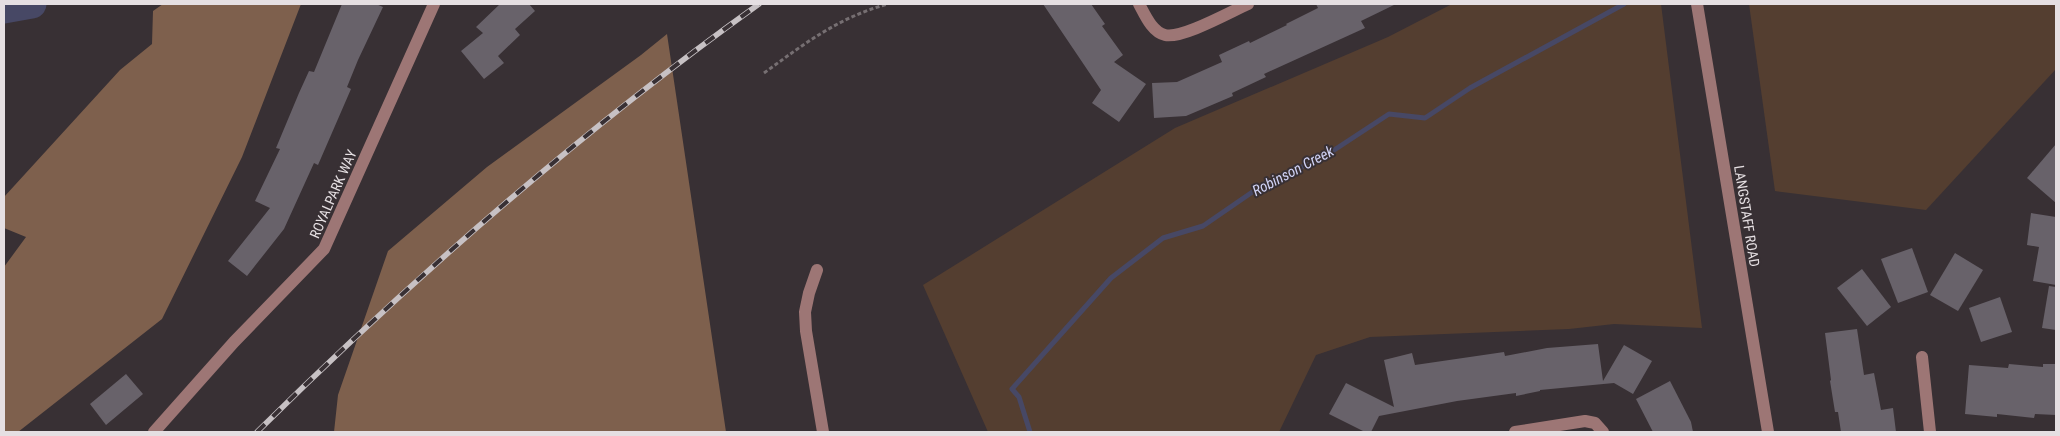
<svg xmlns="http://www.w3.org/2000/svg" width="2060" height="436" font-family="'Roboto Condensed',sans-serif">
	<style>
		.green { fill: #543e30 }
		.forest { fill: #7e604d }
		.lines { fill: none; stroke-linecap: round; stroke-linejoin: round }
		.stream { stroke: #474865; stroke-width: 5 }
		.river { stroke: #474865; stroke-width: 29 }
		.building { fill: #68626a }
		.path { stroke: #766f72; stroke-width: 3; stroke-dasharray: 4 2.5; stroke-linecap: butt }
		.minor { stroke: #9d7675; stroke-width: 12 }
		.rail-casing { stroke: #c7c1c4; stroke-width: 5.5 }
		.rail { stroke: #383034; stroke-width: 4; stroke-dasharray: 11; stroke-linecap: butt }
		.labels { text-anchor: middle; stroke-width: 4; stroke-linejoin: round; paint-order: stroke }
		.street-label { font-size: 14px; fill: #e5dfe2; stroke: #383034 }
		.water-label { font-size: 15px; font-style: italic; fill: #d2d4f7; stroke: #383034 }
	</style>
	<rect width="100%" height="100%" fill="#383034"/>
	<g class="green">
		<polygon points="1452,4 1661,4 1702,328 1614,324 1569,329 1370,337 1316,355 1279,432 988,432 923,285 1175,128 1388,37"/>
		<polygon points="1749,4 2056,4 2056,69 1926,210 1775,191"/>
	</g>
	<g class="forest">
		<polygon points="163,4 301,4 242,157 162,319 18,432 4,432 4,267 26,237 4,228 4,197 120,70 152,44 153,11"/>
		<polygon points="667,34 726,432 334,432 338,395 388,251 487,167 641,55"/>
	</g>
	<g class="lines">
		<polyline class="stream" points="1030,432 1019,397 1012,389 1111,278 1163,238 1203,226 1264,184 1322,158 1389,114 1425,118 1470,88 1624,4"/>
		<polyline class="river" points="4,9 32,4"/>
	</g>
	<g class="building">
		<polygon points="342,4 376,4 383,7 358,60 347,87 351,89 318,165 314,163 284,229 247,276 228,261 270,208 255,201 280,149 276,148 299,93 309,71 314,72"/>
		<polygon points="500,4 529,4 535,11 515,29 520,35 498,56 504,63 484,79 461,51 483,33 476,27"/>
		<polygon points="1043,4 1091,4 1105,24 1102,26 1123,55 1114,62 1146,84 1119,122 1092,103 1101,90"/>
		<polygon points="1316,4 1396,4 1361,21 1365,28 1264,74 1266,77 1232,93 1233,96 1186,116 1154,118 1152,83 1177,82 1222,62 1219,55 1249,41 1250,43 1287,25 1286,24 1318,8"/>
		<polygon points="2056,144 2056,203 2027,178"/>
		<polygon points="2031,213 2056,217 2056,285 2033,281 2039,247 2027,245"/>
		<polygon points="1912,248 1928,292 1898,303 1881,259"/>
		<polygon points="1955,253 1983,270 1958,311 1930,295"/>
		<polygon points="1862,269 1891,307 1867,326 1837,288"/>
		<polygon points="2049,286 2056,287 2056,330 2042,328"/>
		<polygon points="2000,297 2012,332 1981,342 1969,308"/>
		<polygon points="1857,329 1864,375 1874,373 1881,410 1893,408 1896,432 1841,432 1838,412 1835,412 1830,381 1831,380 1825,333"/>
		<polygon points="1598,344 1603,381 1624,345 1652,361 1633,394 1614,383 1540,390 1540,391 1516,396 1516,393 1457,401 1379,416 1371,432 1365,432 1329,414 1346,383 1394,407 1384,360 1412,353 1415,365 1504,352 1505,356 1547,348"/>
		<polygon points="2009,364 2043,367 2043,364 2056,364 2056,415 2035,414 2034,418 1997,414 1997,417 1965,414 1969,365 2008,368"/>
		<polygon points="126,374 143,394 106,425 90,404"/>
		<polygon points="1670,381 1691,422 1693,432 1653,432 1636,399"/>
	</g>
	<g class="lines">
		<path class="path" d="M 764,73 C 804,44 839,17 888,4"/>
		<g class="minor">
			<path d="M 1139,4 C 1145,15 1152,32 1165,35 C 1182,39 1230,12 1248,4"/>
			<polyline points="1697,4 1768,432"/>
			<polyline points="817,270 809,293 805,312 806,331 823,432"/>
			<polyline points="1922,357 1930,432"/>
			<polyline points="154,432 234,342 324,249 434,4"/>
			<polyline points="1515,432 1585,421 1595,423 1603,432"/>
		</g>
		<g class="rail-casing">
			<path id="rail" d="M 257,432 C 414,277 580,132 759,4"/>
		</g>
		<use href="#rail" class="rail"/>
	</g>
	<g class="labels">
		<g class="street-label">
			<text transform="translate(333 194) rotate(-66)" y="5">ROYALPARK WAY</text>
			<text transform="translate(1747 216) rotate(81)" y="5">LANGSTAFF ROAD</text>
		</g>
		<g class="water-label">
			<text transform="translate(1293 171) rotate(-28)" y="5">Robinson Creek</text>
		</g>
	</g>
	<rect width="2060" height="436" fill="none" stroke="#e5dfe2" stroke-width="10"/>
</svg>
